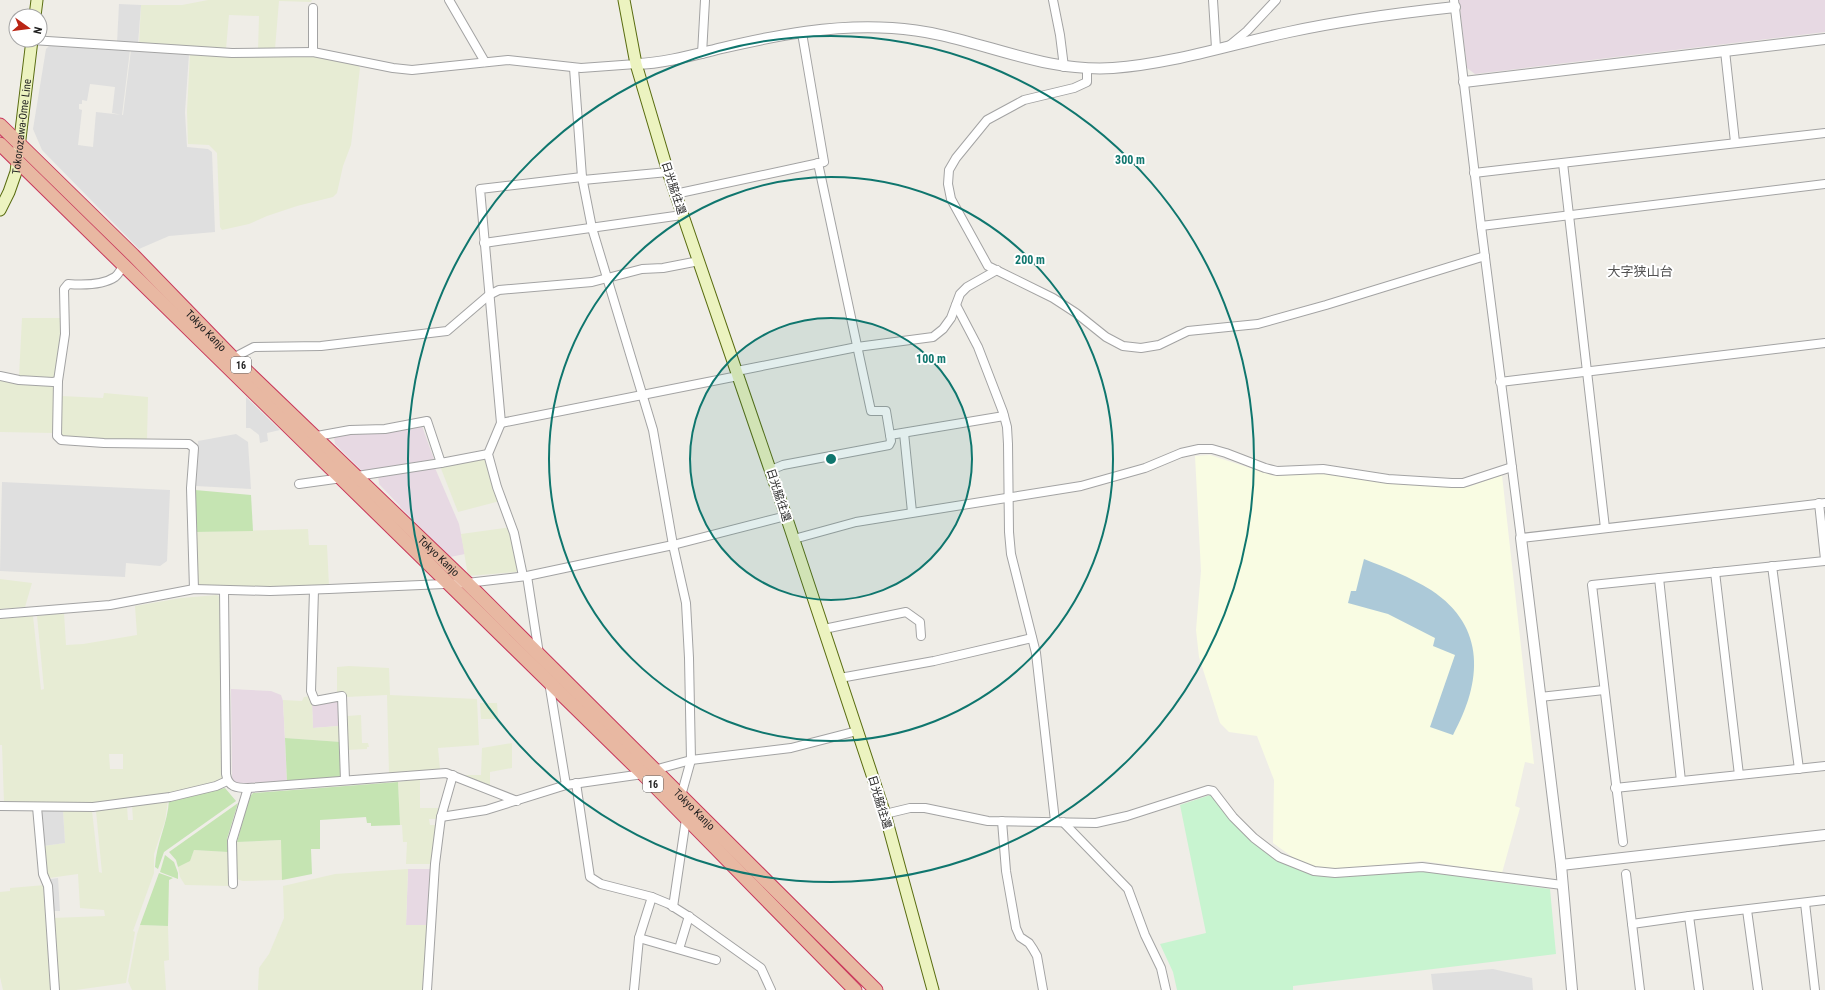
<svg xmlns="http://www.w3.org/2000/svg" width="1825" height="990" font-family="'Roboto Condensed','Noto Sans JP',sans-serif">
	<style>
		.industrial { fill: #e7d9e3 }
		.education { fill: #f9fce3 }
		.farmland { fill: #e7ecd4; fill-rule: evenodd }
		.grass { fill: #c5e4b2 }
		.park { fill: #c8f4d0 }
		.parking { fill: #dfdfdf }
		.water { fill: #acc9d8 }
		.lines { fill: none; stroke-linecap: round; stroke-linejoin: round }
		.minor-casing { stroke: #a3a3a3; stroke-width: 10 }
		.tertiary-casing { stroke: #a3a3a3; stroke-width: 12 }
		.secondary-casing { stroke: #596c10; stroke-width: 13 }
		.trunk-casing { stroke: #c9375b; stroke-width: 15 }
		.minor { stroke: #fff; stroke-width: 8 }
		.tertiary { stroke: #fff; stroke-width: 10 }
		.secondary { stroke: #ecf3c0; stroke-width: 11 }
		.trunk { stroke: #e8b8a2; stroke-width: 13 }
		.ring { fill: none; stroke: #0f766e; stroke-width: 2 }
		.labels { text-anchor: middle; stroke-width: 4; stroke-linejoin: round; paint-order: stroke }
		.shield { fill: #fff; stroke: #626262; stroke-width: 1 }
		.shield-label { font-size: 10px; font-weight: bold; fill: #1f1f1f }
		.street-label { font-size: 11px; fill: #1f1f1f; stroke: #fff }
		.quarter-label { font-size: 13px; fill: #525252; stroke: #fff }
		.centre { fill: #0f766e; stroke: #fff; stroke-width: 2 }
		.ring-label { font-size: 12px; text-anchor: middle; font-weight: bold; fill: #0f766e; stroke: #fff; stroke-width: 4; stroke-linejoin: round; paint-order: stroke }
	</style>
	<rect width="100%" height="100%" fill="#efede7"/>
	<g class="industrial">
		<polygon points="1459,0 1825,0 1825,32 1475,74 1467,68"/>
		<polygon points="422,426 435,462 363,472 335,444 334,437 350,432"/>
		<polygon points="435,468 459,524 465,554 450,557 400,507 400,506 379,484 378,475"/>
		<polygon points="231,689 271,691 281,695 283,701 287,781 235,784 232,781"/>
		<polygon points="338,700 339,726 313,728 312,704"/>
		<polygon points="408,869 430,869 431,870 428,925 406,925"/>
	</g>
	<polygon class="education" points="1210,455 1274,476 1325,473 1384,482 1468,487 1502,475 1534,764 1525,762 1515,806 1520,808 1502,873 1423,861 1343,869 1321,869 1298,861 1273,843 1274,780 1257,736 1229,732 1220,723 1199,657 1196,630 1201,571 1195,456"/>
	<g class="farmland">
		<polygon points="208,0 312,0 311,2 279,1 275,49 258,50 259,16 229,15 226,49 139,44 141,5 182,5"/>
		<polygon points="190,53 240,57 316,55 358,65 360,68 351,145 343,166 337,193 333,197 297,206 267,216 249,224 222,230 220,227 217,153 209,145 188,144 187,111"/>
		<polygon points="22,318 62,318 56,376 53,379 19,376"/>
		<polygon points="0,381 52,385 55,388 54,433 0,432"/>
		<polygon points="104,393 148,397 147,440 65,438 60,435 61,396 103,398"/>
		<polygon points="484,459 486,460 500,501 458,512 440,466"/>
		<polygon points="511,527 518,570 516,572 468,576 461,534"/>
		<polygon points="308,529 309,545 327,545 329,586 242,587 197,586 195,532"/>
		<polygon points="0,579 32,583 25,607 0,609"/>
		<path d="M 217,595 L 221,598 L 223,777 L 218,782 L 178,793 L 96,805 L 4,803 L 2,745 L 0,745 L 0,619 L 33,616 L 41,690 L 44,689 L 37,616 L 64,613 L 66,645 L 83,644 L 137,635 L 135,606 L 181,598 ZM 109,754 L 123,754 L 123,769 L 110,769 Z"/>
		<polygon points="349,666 389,668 390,695 477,699 479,745 438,748 440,769 389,774 387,695 346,697 345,692 337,693 337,667"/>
		<polygon points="310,696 312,703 313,728 339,726 341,742 285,738 283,700 302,701 304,697"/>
		<polygon points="480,703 497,703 498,717 495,719 481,719"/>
		<polygon points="361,715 362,743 368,743 369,747 367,747 367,749 347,750 346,731 347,716"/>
		<polygon points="512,743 512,768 490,772 490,788 459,775 481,775 482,748"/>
		<polygon points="420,779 420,808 441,808 438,819 429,819 430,825 436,825 432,862 430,864 406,864 407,842 403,842 402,825 400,825 398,782"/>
		<polygon points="168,800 165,821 154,854 154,873 133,931 135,932 126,983 76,990 56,990 52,918 105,916 104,910 80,908 78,874 49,878 46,876 43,846 65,843 63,811 92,811 99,872 102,873 96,811 127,806 128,820 133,820 132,805"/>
		<polygon points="282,840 282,880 243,881 239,880 237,878 237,842"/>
		<polygon points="194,850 228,852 229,886 185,885 180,877 178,867 190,860"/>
		<polygon points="408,869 406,925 428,925 424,990 258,990 259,968 269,954 284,918 283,886 335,874"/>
		<polygon points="45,885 53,990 3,990 0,977 0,892 10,891 10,888"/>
		<polygon points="140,925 168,926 169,960 164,961 166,990 132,990 128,981 137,934"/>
	</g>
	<g class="grass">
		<polygon points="195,490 251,495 253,531 195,532 194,493"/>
		<polygon points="285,738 341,742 342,775 339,778 287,781"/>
		<polygon points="398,782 400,825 371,826 371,823 367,823 366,817 320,820 320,849 311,849 312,874 282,880 281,840 237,842 249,798 253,793"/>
		<path d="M 225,788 L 236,801 L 164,852 L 158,869 L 155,867 C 156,844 168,823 169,800 Z"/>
		<polygon points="238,803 227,839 228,852 194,850 190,861 178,867 176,860 169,852"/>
		<polygon points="165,855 174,862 178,873 178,879 160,872"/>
		<polygon points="159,873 173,878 169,880 168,926 140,925"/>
	</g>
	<polygon class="park" points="1213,794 1253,840 1314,873 1421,869 1482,880 1550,889 1556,954 1293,986 1293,990 1177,990 1173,972 1160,944 1206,933 1180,805"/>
	<g class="parking">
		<polygon points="119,4 141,5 138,44 117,43"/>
		<polygon points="50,45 130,50 122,115 112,113 115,87 90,84 87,101 82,100 82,104 79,104 79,109 82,110 78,145 93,147 96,112 123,115 131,50 189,54 185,112 187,147 208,149 212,152 215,232 169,236 139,249 42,150 33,129 46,49"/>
		<polygon points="246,397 280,430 267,433 268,441 260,443 259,435 250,428 246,428"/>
		<polygon points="236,434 248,442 251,489 196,486 198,441"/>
		<polygon points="2,482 170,490 167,561 160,566 126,563 125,577 0,571"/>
		<polygon points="43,811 63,811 65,843 43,846 41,814"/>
		<polygon points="58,878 60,911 52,911 51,879"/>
		<polygon points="1493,969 1532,978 1533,990 1433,990 1431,974"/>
	</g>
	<path class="water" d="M 1364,559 C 1387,568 1410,577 1431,590 C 1487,627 1482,682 1453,735 L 1430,727 L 1455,655 L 1433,646 L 1435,638 L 1388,614 L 1348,603 L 1351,591 L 1356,591 Z"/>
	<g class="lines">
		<g class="minor-casing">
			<g id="minor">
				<polyline points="449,0 485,62"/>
				<polyline points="1053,0 1060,35 1064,67"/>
				<polyline points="1213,0 1216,48"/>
				<polyline points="1454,0 1481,226 1521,538 1825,503"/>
				<polyline points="32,40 232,53 313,52 393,68 412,70 508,60 581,68 636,64"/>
				<polyline points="1230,45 1247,31 1276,0"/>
				<polyline points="1725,51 1735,142"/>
				<polyline points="313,52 313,8"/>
				<polyline points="702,54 705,0"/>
				<polyline points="574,68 582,177 592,228 653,430 673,545 686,603 689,658 691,760 681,796"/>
				<polyline points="1087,68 1087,82 1074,88 1024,100 987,120 956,158 949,170 948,184 951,199 988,266 1053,298 1076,313 1106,337 1123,346 1141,348 1159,345 1188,331 1258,324 1326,305 1485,256"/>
				<polyline points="1563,163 1605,528"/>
				<polyline points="1474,173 1825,133"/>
				<polyline points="583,180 668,172"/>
				<polyline points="675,194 824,162 802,33"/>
				<polyline points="1481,226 1825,184"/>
				<polyline points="484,243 682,215"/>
				<path d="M 124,264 C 121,269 119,274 115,277 C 103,285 81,285 68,284 L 64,289 L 65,334 L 58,381 L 57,436 L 61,440 L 104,443 L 189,444 L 194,448 L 191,488 L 194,589"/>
				<polyline points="956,305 978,347 1003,412 1007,427 1008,444 1009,532 1011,554 1036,653 1055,821"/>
				<polyline points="233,358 254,347 321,346 447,331 489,295 499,290 592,282 642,269 663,268 699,261"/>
				<polyline points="737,371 857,347 933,337 943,329 951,318 960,294 967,287 997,270"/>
				<polyline points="0,376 19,380 53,382 58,381"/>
				<polyline points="1500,382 1825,343"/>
				<polyline points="501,423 738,376"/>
				<polyline points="904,433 912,512"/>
				<polyline points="890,435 1004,416"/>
				<polyline points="317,436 350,430 385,429 427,421 441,463 488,454"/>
				<polyline points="771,470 783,465 889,445 891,441 886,411 871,411 818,163"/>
				<polyline points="357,476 441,463"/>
				<polyline points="299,484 342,478"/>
				<polyline points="1819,503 1825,559"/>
				<polyline points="794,539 856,522 1081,486 1145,468 1181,453 1199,449 1212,449 1226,453 1265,468 1277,471 1323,469 1388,479 1452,483 1463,483 1512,467"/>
				<polyline points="1772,566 1799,769"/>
				<polyline points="1715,572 1739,775"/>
				<polyline points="523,576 514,533 497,487 488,454 501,423 480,189 582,177"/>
				<polyline points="527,576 539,654"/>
				<polyline points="1659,578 1681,781"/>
				<path d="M 224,590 L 226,774 C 228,787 236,788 248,788 L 446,773 L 517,801"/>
				<polyline points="314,590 311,691 315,701 342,696 345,780"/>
				<polyline points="0,614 110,605 194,589 270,591 329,589 467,583 527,576 673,545 786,516"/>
				<polyline points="824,629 906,612 920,622 921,636"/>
				<polyline points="840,678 934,661 1032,638"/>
				<polyline points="549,682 566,785"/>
				<polyline points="1540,697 1604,690"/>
				<polyline points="654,770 691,760 791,748 857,731"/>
				<polyline points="576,783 590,877 601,884 652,897 669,904 691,918 761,968 771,990"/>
				<polyline points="1615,788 1825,766"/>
				<polyline points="0,806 93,807 170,797 216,786 227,781"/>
				<polyline points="37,807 43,874 48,886 55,990"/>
				<polyline points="885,814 910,808 925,808 988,821 1096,823 1127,816 1208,790 1213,791 1233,817 1254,838 1279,857 1314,871 1335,873 1422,867 1562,885"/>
				<polyline points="441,817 486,810 566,785 643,774"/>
				<polyline points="1002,821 1006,871 1016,928 1020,937 1029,943 1033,949 1037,956 1043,990"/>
				<polyline points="1063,822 1128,889 1145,935 1161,968 1166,990"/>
				<polyline points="1623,842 1592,585 1825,561"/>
				<polyline points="1626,874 1640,990"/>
				<polyline points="233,884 232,841 248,788"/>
				<polyline points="1805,903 1815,990"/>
				<polyline points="673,907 686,819"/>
				<polyline points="1747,910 1758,990"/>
				<polyline points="1689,916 1699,990"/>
				<polyline points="1632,924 1689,916 1825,900"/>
				<polyline points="639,938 716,960"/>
				<polyline points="679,949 689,916"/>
				<polyline points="427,990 435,864 441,817 453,775"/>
				<polyline points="634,990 639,938 652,897"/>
			</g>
		</g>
		<g class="tertiary-casing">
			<g id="tertiary">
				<path d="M 636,64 C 665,63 693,55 722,48 C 777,35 835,24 892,28 C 969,32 1034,73 1113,68 C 1172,64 1232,44 1289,32 C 1344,20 1399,13 1455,7"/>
				<polyline points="1464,82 1825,39"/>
				<polyline points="1521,538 1561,865 1572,990"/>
				<polyline points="1561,865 1825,835"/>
			</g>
		</g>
		<g class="secondary-casing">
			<g id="secondary">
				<polyline points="624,0 636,64 668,172 786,516 885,814 933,990"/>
				<polyline points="35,16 37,0"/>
				<path id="s1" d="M 0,210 L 9,192 L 16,172 L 32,40"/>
			</g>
		</g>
		<g class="trunk-casing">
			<g id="trunk">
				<path id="s2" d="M 0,125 L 133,255 L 233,358 L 467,583 L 876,990"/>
				<polyline points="0,144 643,774 855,990"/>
			</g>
		</g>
		<use href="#minor" class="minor"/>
		<use href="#tertiary" class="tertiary"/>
		<use href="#secondary" class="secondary"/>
		<use href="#trunk" class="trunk"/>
	</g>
	<circle cx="831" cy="459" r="141" fill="#0f766e" fill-opacity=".12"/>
	<g class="ring">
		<circle cx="831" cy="459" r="141"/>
		<circle cx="831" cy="459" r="282"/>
		<circle cx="831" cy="459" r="423"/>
	</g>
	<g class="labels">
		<g class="shield">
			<rect x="231" y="357" width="20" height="16" rx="3"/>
			<rect x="643" y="776" width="20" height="16" rx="3"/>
		</g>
		<g class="shield-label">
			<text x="241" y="369">16</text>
			<text x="653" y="788">16</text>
		</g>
		<g class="street-label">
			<text dy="4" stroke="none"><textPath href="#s1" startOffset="87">Tokorozawa-Ome Line</textPath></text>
			<text transform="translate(674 188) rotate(72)" y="4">日光脇往還</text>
			<text dy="4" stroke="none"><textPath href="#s2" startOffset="291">Tokyo Kanjo</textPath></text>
			<text transform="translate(779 495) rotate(72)" y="4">日光脇往還</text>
			<text dy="4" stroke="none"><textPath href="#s2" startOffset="615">Tokyo Kanjo</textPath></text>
			<text transform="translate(880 802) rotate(73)" y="4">日光脇往還</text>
			<text dy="4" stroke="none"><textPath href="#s2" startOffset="975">Tokyo Kanjo</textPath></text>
		</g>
		<g class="quarter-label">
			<text x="1640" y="276">大字狭山台</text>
		</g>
	</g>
	<circle cx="831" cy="459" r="6" class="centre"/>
	<g class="ring-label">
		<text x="1130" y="164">300 m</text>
		<text x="1030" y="264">200 m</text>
		<text x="931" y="363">100 m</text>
	</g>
	<g transform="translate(28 28) rotate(104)"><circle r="19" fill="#ffffff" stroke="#a5a5a5"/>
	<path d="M0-3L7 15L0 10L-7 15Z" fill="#ba2514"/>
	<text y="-6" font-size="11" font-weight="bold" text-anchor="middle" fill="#1f1f1f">N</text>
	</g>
</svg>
